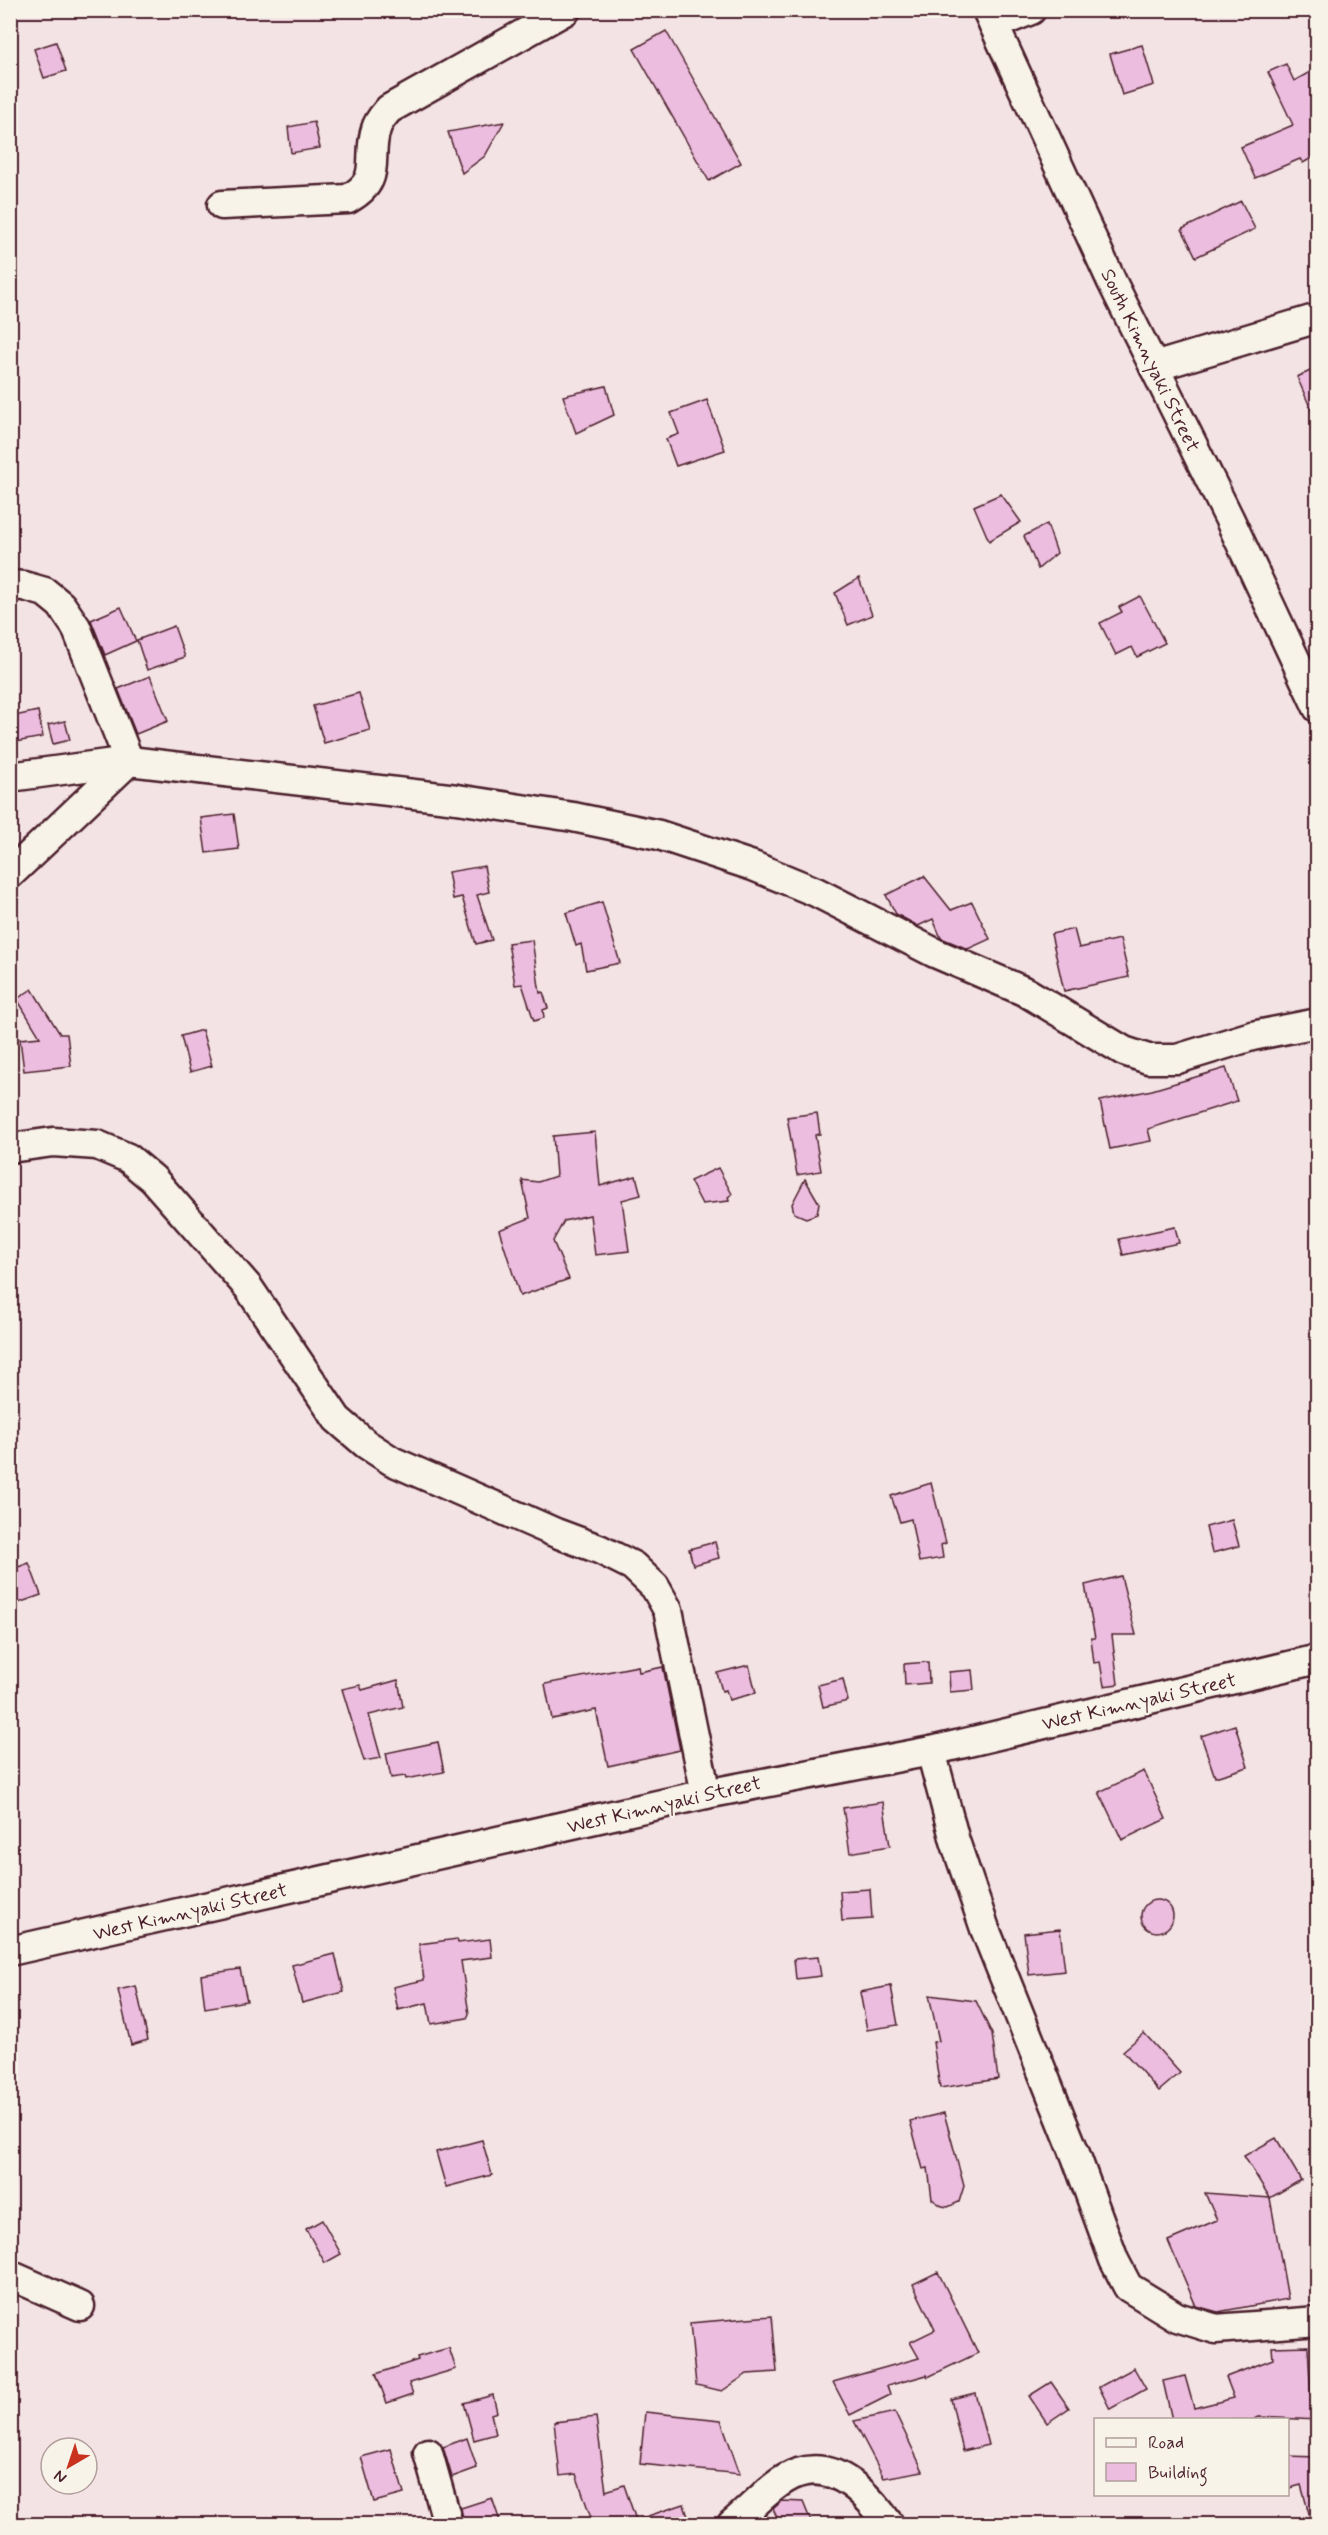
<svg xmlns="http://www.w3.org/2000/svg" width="1328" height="2535" font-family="Mynerve,sans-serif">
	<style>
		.building { fill: #ecbddf; stroke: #4a1f2b; stroke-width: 1.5 }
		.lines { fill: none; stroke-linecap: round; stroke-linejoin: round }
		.minor-casing { stroke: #4a1f2b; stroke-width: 33 }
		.minor { stroke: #f7f3e8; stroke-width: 28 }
		.labels { text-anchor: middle; stroke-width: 4.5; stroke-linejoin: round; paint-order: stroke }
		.street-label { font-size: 20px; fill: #4a1f2b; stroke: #f7f3e8 }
	</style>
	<rect width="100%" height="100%" fill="#f4e3e5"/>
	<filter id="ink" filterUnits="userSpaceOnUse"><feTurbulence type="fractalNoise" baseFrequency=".0167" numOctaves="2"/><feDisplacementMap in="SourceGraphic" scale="12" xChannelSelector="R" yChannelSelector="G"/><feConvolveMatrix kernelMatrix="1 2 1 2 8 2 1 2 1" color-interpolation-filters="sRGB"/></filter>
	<g filter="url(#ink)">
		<g class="building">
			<polygon points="666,31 741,163 709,181 634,49"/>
			<polygon points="56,42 66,71 44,78 34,49"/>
			<polygon points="1142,45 1154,85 1122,95 1110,54"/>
			<polygon points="1286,64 1294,81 1317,68 1317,155 1303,163 1300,159 1255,178 1241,147 1293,125 1268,72"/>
			<polygon points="314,122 320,148 291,153 288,127"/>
			<polygon points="504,122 485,156 462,173 448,132"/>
			<polygon points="1241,201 1255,229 1196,257 1182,229"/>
			<polygon points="1317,368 1317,423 1297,377"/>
			<polygon points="606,386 614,415 576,433 563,396"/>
			<polygon points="707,400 725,450 676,466 666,439 679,434 671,413"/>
			<polygon points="1001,494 1021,522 989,541 974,506"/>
			<polygon points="1047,524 1057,553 1038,569 1024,536"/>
			<polygon points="859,578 872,615 848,625 835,593"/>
			<polygon points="1140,596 1165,643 1137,657 1132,647 1116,655 1100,623 1122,612 1119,607"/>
			<polygon points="121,607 136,641 105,655 91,620"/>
			<polygon points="174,626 185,657 147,670 137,640"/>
			<polygon points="150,676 168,721 136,734 118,689"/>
			<polygon points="359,693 370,730 324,743 313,706"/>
			<polygon points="38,711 43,737 10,743 10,717"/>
			<polygon points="65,721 70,740 53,744 48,725"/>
			<polygon points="234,814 239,849 206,853 201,818"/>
			<polygon points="484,866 489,892 477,895 492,940 476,944 462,897 453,899 448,872"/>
			<polygon points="924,876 951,910 972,902 990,939 968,949 941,938 933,919 918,926 896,914 886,895"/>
			<polygon points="602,902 620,963 586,970 581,944 576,946 566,913"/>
			<polygon points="1074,929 1079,948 1120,939 1129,977 1064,991 1051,934"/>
			<polygon points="532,940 540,993 543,992 548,1008 543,1010 544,1018 534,1021 522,984 515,985 508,943"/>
			<polygon points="32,989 60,1034 67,1034 71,1066 24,1071 20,1039 40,1037 17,999"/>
			<polygon points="202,1030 212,1066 190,1072 181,1036"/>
			<polygon points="1226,1068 1237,1101 1148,1129 1151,1141 1110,1149 1100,1101 1152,1090"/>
			<polygon points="817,1113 820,1134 815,1135 821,1171 797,1175 787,1117"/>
			<polygon points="595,1132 600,1186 636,1176 641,1195 622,1200 629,1251 595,1255 590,1215 564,1221 553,1241 569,1279 520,1296 499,1230 530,1218 522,1180 538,1182 556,1176 553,1136"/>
			<polygon points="718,1168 732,1194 728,1197 729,1201 702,1204 690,1181"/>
			<polygon points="805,1179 819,1203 817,1214 806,1218 794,1213 792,1204"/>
			<polygon points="1175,1227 1179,1243 1123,1255 1119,1239"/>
			<polygon points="931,1483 946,1543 941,1545 943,1558 919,1562 911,1519 900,1522 891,1496"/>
			<polygon points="1232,1520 1239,1546 1212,1553 1206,1527"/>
			<polygon points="715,1542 719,1558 693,1565 689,1549"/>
			<polygon points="29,1563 41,1595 10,1606 10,1570"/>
			<polygon points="1121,1576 1136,1635 1112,1635 1118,1684 1104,1686 1100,1662 1094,1663 1091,1638 1095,1638 1085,1585"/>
			<polygon points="928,1662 929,1683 905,1685 904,1664"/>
			<polygon points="749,1665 756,1693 729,1700 726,1690 722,1691 717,1673"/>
			<polygon points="638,1666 639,1672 663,1667 680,1750 608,1766 596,1710 552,1719 545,1684"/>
			<polygon points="972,1670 974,1690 950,1692 949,1672"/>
			<polygon points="843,1679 848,1701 823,1707 818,1685"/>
			<polygon points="398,1680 403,1707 369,1715 381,1758 364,1761 342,1689 360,1685 362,1690"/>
			<polygon points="1235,1725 1248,1767 1215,1777 1201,1736"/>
			<polygon points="438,1742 444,1772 406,1779 405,1776 391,1778 386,1753"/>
			<polygon points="1144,1771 1166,1819 1122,1840 1099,1792"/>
			<polygon points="883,1802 890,1846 850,1853 843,1808"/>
			<polygon points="870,1889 872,1919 842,1921 840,1891"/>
			<circle cx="1157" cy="1916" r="16"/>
			<polygon points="1060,1929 1065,1971 1029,1975 1024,1933"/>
			<polygon points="457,1939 458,1943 490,1939 492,1957 461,1961 469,2014 467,2018 431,2024 427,2003 398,2010 393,1987 424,1980 419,1944"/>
			<polygon points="335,1954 344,1992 302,2003 292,1965"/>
			<polygon points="818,1957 821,1976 796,1979 794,1959"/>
			<polygon points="240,1969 247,2001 205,2008 201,1975"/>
			<polygon points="136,1986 148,2040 131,2045 118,1990"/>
			<polygon points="891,1986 898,2025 867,2030 860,1992"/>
			<polygon points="929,1995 976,2001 992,2034 998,2079 940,2088 933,2042 939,2041"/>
			<polygon points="1144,2033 1180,2073 1159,2091 1123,2051"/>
			<polygon points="944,2113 964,2186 959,2202 948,2207 942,2206 932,2199 928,2168 923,2169 910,2121"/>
			<polygon points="1276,2138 1301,2180 1270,2198 1244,2156"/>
			<polygon points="482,2140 492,2175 446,2187 436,2152"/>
			<polygon points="1205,2193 1270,2198 1288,2299 1218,2312 1196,2306 1168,2241 1217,2220"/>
			<polygon points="322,2220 341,2254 325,2263 306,2229"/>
			<polygon points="938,2272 978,2353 928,2377 927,2375 887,2386 890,2395 850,2415 833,2382 919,2358 910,2342 935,2330 913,2284"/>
			<polygon points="772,2316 777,2372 747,2374 722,2391 696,2385 690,2323"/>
			<polygon points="1308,2346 1311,2397 1317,2398 1317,2420 1259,2417 1253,2420 1172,2420 1163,2381 1185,2376 1194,2408 1234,2398 1226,2377 1273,2359 1272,2347"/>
			<polygon points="449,2348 456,2369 409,2383 413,2394 387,2403 376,2374 418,2360 417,2357"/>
			<polygon points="1134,2368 1146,2389 1110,2409 1099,2387"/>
			<polygon points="1051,2382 1069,2408 1047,2423 1029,2396"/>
			<polygon points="975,2393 988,2445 963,2451 951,2399"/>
			<polygon points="493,2395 497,2412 491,2414 496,2434 474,2440 464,2403"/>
			<polygon points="645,2412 721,2420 740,2474 640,2464"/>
			<polygon points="895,2412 923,2471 884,2478 854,2421"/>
			<polygon points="596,2417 606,2491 624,2485 636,2520 684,2504 691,2524 593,2524 576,2474 560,2476 554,2422"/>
			<polygon points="467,2438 477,2468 452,2477 443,2447"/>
			<polygon points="391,2449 404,2494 374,2502 361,2457"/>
			<polygon points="1287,2456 1317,2457 1317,2524 1312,2524 1301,2485 1287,2489"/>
			<polygon points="492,2498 501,2524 464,2524 461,2508"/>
			<polygon points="782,2501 803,2502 812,2524 780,2524 773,2509"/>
		</g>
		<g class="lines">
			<g class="minor-casing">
				<g id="minor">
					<polyline points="987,10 1112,282 1229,518 1318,708"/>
					<polyline points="994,25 1031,10"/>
					<path d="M 222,205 L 348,199 C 384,179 366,160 376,129 C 378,121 384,115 389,109 L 566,10"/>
					<polyline points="1154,367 1318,318"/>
					<polyline points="10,585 24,586 45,592 61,605 76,627 129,761 10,874"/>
					<polyline points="10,777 129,761 457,799 573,817 659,835 753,866 816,892 935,953 1026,992 1124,1051 1148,1059 1177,1059 1252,1036 1318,1023"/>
					<polyline points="10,1148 53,1142 97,1145 128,1158 153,1179 248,1287 337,1419 366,1444 392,1461 556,1533 599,1549 633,1566 655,1587 668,1610 706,1794"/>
					<polyline points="931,1751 955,1841 985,1929 1076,2156 1114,2260 1128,2287 1177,2317 1216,2329 1318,2321"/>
					<polyline points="10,1951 706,1794 931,1751 1318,1659"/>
					<polyline points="10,2275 80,2306"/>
					<polyline points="428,2453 448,2524"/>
					<path d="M 732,2524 C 752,2508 774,2481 798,2473 C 838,2460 869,2497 889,2524"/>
				</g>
			</g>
			<use href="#minor" class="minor"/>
		</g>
	</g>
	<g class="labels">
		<g class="street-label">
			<text transform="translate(1151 360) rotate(64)" y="7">South Kimnyaki Street</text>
			<text transform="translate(1139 1701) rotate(-13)" y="7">West Kimnyaki Street</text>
			<text transform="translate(664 1804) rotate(-13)" y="7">West Kimnyaki Street</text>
			<text transform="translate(190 1911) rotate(-13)" y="7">West Kimnyaki Street</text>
		</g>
	</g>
	<rect width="1328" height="2535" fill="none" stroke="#f7f3e8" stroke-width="36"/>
	<rect x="18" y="18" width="1292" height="2499" fill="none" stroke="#4a1f2b" stroke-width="2" filter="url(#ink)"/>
	<rect x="1094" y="2418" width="195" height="78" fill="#f7f3e8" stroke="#b29e9c" stroke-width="1.5"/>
	<rect x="1106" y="2438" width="30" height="9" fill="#f7f3e8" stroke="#b29e9c" stroke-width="1.5"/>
	<text x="1148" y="2448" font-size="18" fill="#4a1f2b">Road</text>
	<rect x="1106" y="2463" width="30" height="18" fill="#ecbddf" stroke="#b29e9c" stroke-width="1.5"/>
	<text x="1148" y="2478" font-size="18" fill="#4a1f2b">Building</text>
	<g transform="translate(69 2466) rotate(219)"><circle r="28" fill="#f7f3e8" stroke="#b29e9c" stroke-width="1.5"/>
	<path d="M0-4.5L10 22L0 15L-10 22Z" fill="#c8321e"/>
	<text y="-9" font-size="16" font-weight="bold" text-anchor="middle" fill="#4a1f2b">N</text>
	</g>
</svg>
